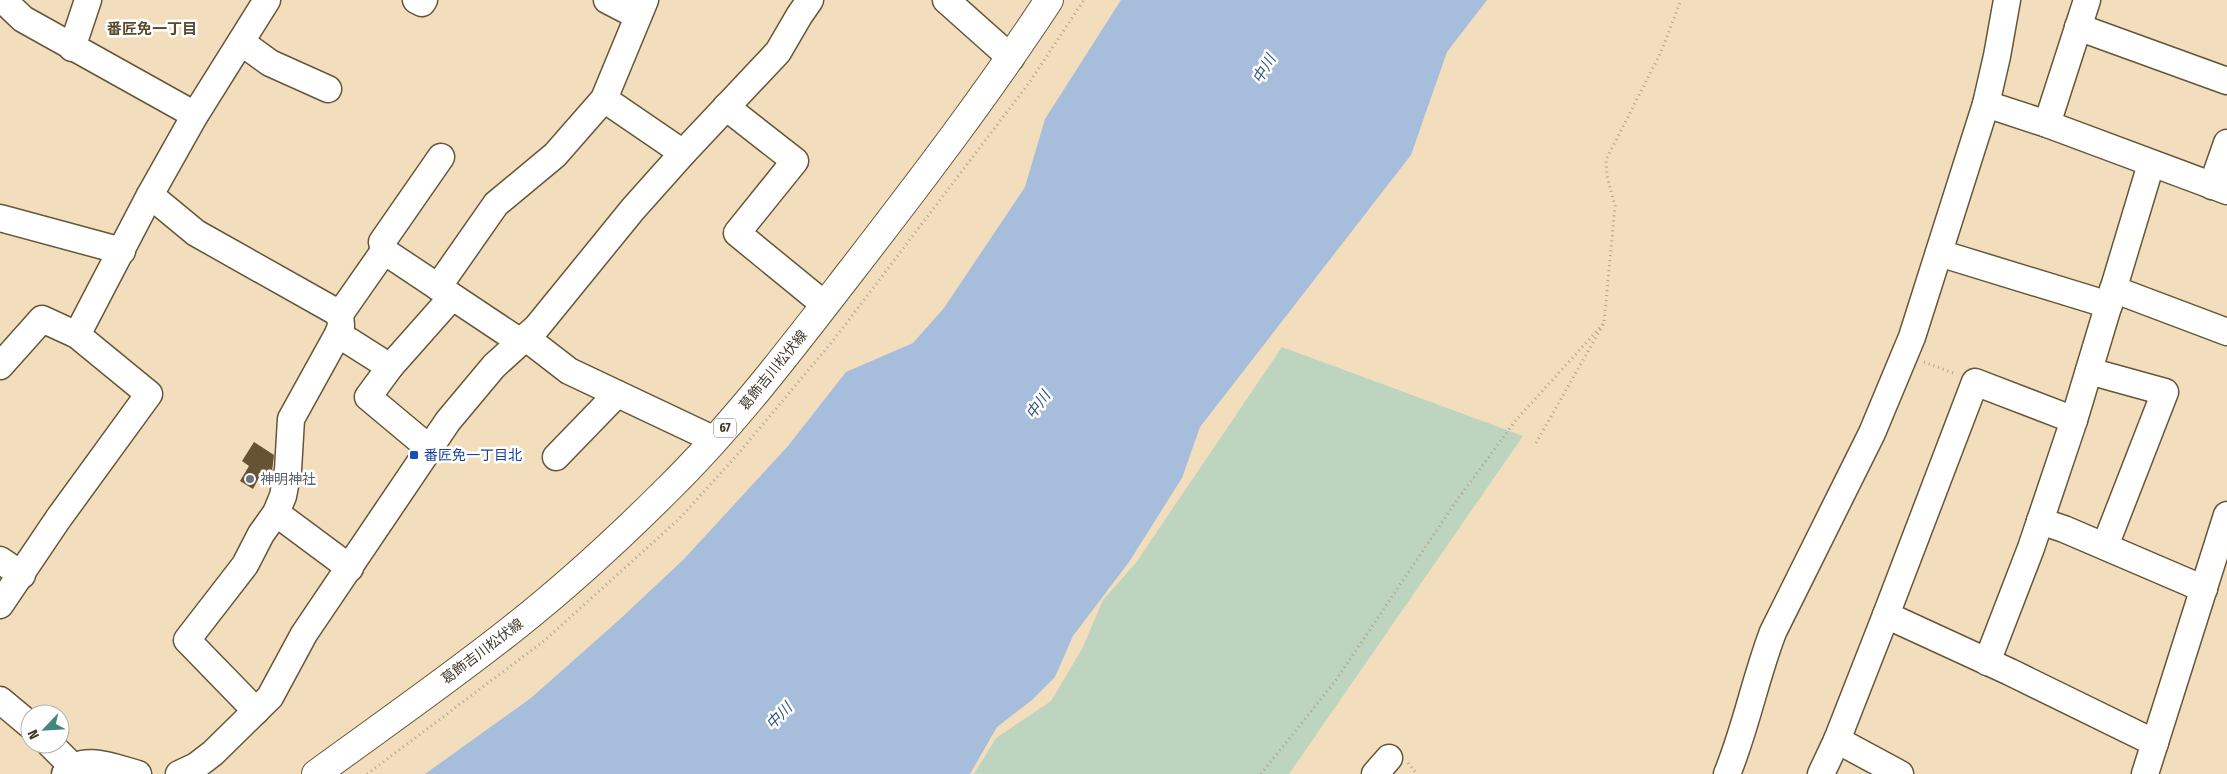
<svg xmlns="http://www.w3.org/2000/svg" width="2227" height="774" font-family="'Fira Sans Condensed','Noto Sans JP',sans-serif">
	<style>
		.green { fill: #bdd4be }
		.water { fill: #a6bddc }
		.building { fill: #655334 }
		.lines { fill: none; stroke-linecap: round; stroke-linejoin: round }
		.minor-casing { stroke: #665638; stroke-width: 29 }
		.major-casing { stroke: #665638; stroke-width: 30 }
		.path { stroke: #b0a187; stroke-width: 3; stroke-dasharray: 1 4; stroke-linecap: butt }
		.minor { stroke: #fff; stroke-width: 26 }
		.major { stroke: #fff; stroke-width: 28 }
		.transit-dot { fill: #1a4fb4; stroke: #fff; stroke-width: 2 }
		.worship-dot { fill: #6b7280; stroke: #fff; stroke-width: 2 }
		.labels { text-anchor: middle; stroke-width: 5; stroke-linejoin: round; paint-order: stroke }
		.shield { fill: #fff; stroke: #7a746b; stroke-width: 1 }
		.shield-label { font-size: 12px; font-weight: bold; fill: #41392b }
		.street-label { font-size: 14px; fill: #41392b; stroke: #fff }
		.transit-label { font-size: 14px; fill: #164399; stroke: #fff; text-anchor: start }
		.worship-label { font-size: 14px; fill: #5b616d; stroke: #fff; text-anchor: start }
		.neighbourhood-label { font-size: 15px; font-weight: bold; fill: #5a4a2d; stroke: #fff }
		.water-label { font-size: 15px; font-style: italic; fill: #33547f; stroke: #fff }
	</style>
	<rect width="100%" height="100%" fill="#f2debd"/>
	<polygon class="green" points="1282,347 1523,436 1289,774 974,774 996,738 1051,701 1082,649 1103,600 1135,564"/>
	<polygon class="water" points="1121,0 1487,0 1447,52 1411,155 1200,427 1182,478 1129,562 1073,636 1055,677 1032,700 997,727 970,774 425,774 531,698 619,620 684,559 788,446 846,372 913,343 944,308 1025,187 1045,119"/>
	<polygon class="building" points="254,442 274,455 272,472 268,478 261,474 253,489 240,481 249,466 242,461"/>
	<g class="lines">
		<g class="minor-casing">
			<g id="minor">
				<polyline points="3,0 23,19 195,115"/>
				<polyline points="416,0 422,3 424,0"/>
				<polyline points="607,0 638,16"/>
				<polyline points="946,0 1011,58"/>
				<polyline points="2078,27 2227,81"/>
				<polyline points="241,42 270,63 328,89"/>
				<polyline points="72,48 88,0"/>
				<polyline points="604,99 683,153"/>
				<polyline points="1986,104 2047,124 2227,191"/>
				<polyline points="726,107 795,161 737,233 825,305"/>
				<polyline points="2047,124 2087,0"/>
				<polyline points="2212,186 2227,143"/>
				<polyline points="150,195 196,233 340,314 384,251 519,341"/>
				<polyline points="0,218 122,251"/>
				<polyline points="384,251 382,242 441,157"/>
				<polyline points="1939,253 2109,305"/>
				<polyline points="438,287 496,204 555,155 604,99 645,0"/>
				<polyline points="2113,289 2227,332"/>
				<polyline points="338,334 390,367 452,297"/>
				<polyline points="77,335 150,195 195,115 267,0"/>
				<polyline points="525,337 569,371 715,440"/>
				<polyline points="0,366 42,319 77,335 149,394 58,519 0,605"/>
				<polyline points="390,367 368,397 429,448"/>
				<polyline points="2089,371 2165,392 2105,546"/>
				<polyline points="556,457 617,394"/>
				<polyline points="276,513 350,568"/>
				<polyline points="2040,521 2064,529 2204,589"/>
				<polyline points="0,560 22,575"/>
				<polyline points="1886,615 2010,672 2155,743"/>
				<polyline points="1987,662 2031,548 2074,420 2151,164"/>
				<polyline points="0,700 30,725"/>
				<polyline points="256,711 187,640 245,565 261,534 276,513 283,496 288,470 291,419 338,334 341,326 340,314"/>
				<polyline points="1837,740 1900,774"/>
				<polyline points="50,744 72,766"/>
				<path d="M 65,774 C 83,753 115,768 138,774"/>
				<polyline points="179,774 196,766 213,753 270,697 304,634 448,421 494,366 537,327 633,209 683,153 778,52 799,16 810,0"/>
				<polyline points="1375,774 1389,758"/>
				<path d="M 1727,774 C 1746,728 1755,679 1773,632 L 1872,433 L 1912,337 L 1986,104 L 1997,56 L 2007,0"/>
				<polyline points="1821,774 1837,740 1886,615 1975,382 2074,420"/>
				<polyline points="2145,774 2227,515"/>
			</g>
		</g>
		<g class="major-casing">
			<path id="major" d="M 316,774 C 383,725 451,678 516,626 C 569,584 620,537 668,489 C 736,422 794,345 852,270 C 920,182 988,93 1049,0"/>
		</g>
		<g class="path">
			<polyline points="1924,362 1956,374"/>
			<polyline points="1536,443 1604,323 1615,206 1607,176 1606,160 1661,52 1681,0"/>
			<polyline points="1408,763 1417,774"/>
			<polyline points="367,774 544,641 680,518 738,454 832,342 1029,83 1084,0"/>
			<polyline points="1261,774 1336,680 1455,503 1516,420 1604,323"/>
		</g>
		<use href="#minor" class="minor"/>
		<use href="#major" class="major"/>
	</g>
	<rect class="transit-dot" x="409" y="450" width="10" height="10" rx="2.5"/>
	<circle class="worship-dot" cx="250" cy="479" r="5"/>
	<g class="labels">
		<rect class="shield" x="714" y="418.5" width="22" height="19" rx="4"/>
		<g class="shield-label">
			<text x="725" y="432">67</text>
		</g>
		<g class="street-label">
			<text transform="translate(773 370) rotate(-51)" y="5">葛飾吉川松伏線</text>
			<text transform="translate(482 651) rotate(-37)" y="5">葛飾吉川松伏線</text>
		</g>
		<g class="transit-label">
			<text x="424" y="460">番匠免一丁目北</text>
		</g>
		<g class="worship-label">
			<text x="260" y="484">神明神社</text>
		</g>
		<g class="neighbourhood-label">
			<text x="152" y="34">番匠免一丁目</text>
		</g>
		<g class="water-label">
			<text transform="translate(1264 69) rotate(-59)" y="5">中川</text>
			<text transform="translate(1038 405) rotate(-54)" y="5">中川</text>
			<text transform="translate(779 716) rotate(-46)" y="5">中川</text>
		</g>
	</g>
	<g transform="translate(45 729) rotate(245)"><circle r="24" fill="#ffffff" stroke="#b3b0aa"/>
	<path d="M0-4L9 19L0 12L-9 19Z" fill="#42877c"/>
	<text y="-8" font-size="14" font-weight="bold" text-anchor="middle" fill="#41392b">N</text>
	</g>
</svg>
